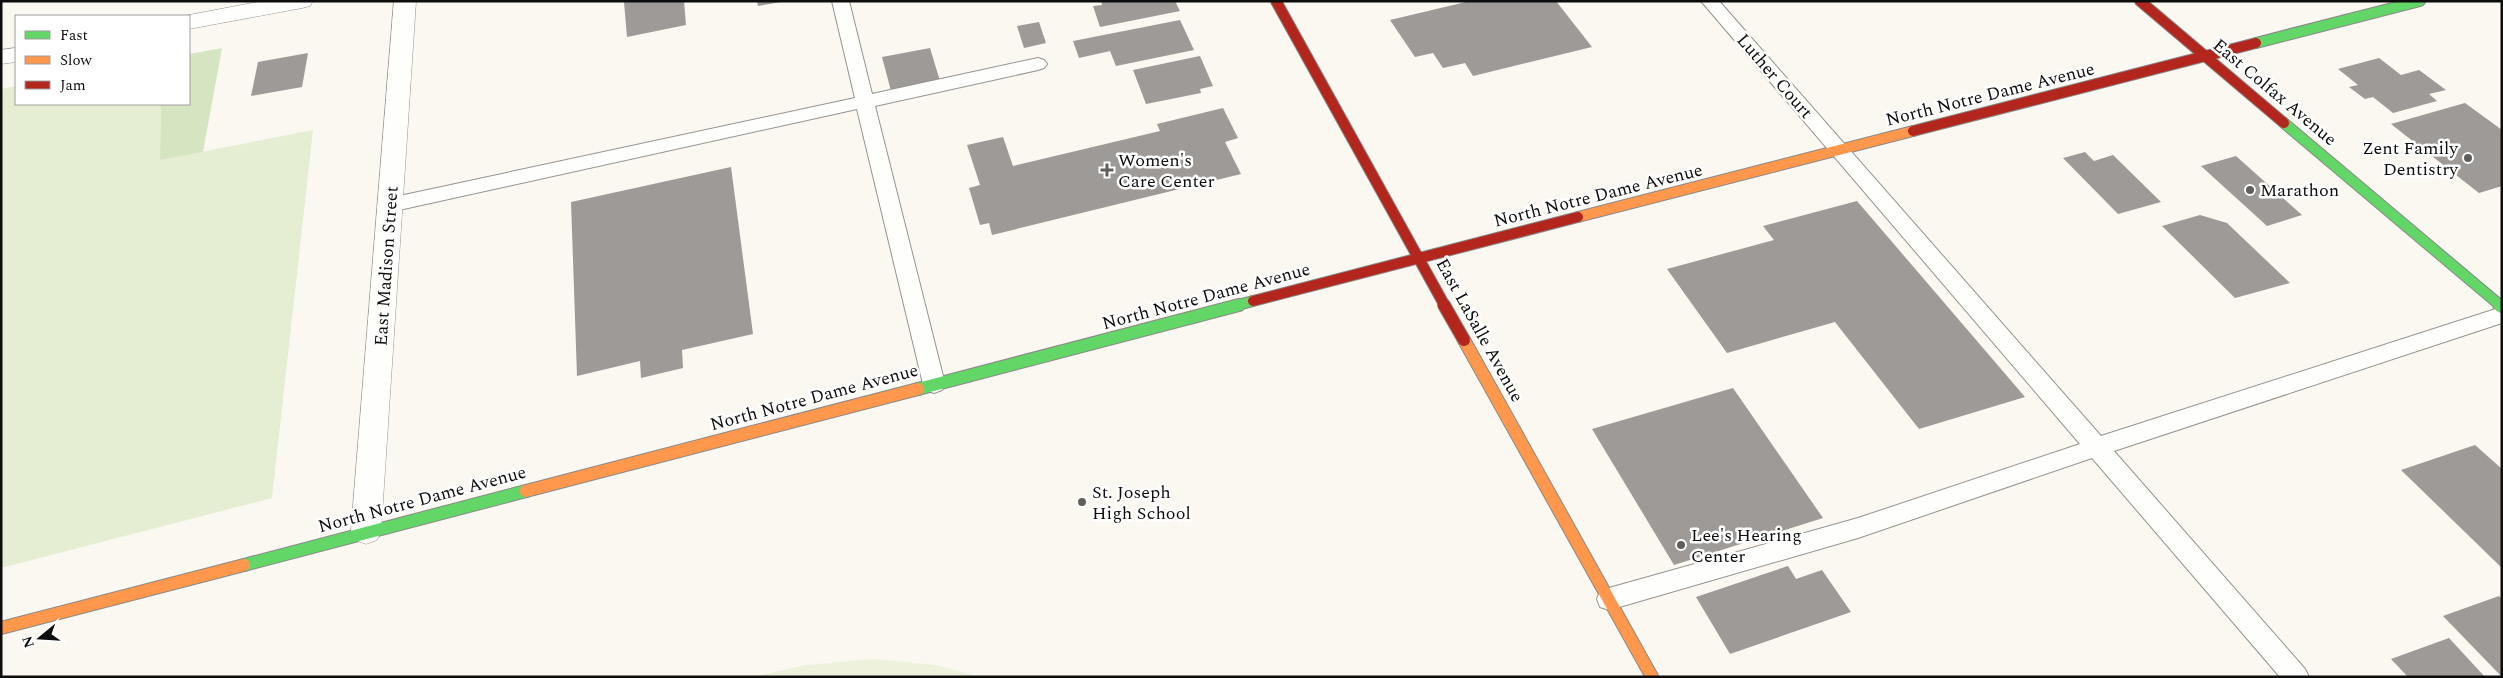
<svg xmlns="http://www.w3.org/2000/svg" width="2503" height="678" font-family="Spectral,serif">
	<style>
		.green { fill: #e5eed2 }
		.forest { fill: #d6e5c1 }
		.pitch { fill: #eef2dc }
		.building { fill: #9d9a97 }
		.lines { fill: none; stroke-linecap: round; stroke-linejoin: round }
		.lane-casing { stroke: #949390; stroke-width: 2 }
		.street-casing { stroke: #949390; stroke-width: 1 }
		.fast-far1-casing { stroke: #8a8986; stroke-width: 12 }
		.fast-casing { stroke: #8a8986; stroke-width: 14 }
		.slow-far1-casing { stroke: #8a8986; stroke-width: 12 }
		.slow-casing { stroke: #8a8986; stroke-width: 14 }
		.jam-far1-casing { stroke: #8a8986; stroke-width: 12 }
		.jam-casing { stroke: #8a8986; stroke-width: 14 }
		.lane { fill: #fefefd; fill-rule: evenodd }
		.street { fill: #fefefd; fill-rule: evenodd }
		.fast-far1 { stroke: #63d668; stroke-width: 10 }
		.fast { stroke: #63d668; stroke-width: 12 }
		.slow-far1 { stroke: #ff974d; stroke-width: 10 }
		.slow { stroke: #ff974d; stroke-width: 12 }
		.jam-far1 { stroke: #b3261e; stroke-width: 10 }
		.jam { stroke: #b3261e; stroke-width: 12 }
		.poi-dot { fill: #605f5d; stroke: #fff; stroke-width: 2 }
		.labels { text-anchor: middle; stroke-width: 5; stroke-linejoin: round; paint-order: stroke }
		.street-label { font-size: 18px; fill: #0d0d0d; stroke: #fff }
		.poi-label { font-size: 18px; fill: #0d0d0d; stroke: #fff; text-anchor: start }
	</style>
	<rect width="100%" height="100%" fill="#faf8f1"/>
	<polygon class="green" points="16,86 16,104 161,104 160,160 313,130 272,498 1,568 1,89"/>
	<polygon class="forest" points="222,48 203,152 160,160 161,104 189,104 189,54"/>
	<polygon class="pitch" points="874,659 936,665 980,677 752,677 806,665"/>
	<g class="building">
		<polygon points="629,1 684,1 686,25 627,37 624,2"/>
		<polygon points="757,1 781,1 781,2 758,6"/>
		<polygon points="1101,1 1175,1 1180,11 1100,27 1093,6 1102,5"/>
		<polygon points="1470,1 1556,1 1592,47 1473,76 1465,63 1443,68 1433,53 1415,57 1390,20"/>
		<polygon points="1180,20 1194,50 1116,66 1110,51 1079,58 1073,41"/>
		<polygon points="1039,22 1046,43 1024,48 1017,26"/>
		<polygon points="930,48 940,81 891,91 882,57"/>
		<polygon points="308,53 302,87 251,96 258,62"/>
		<polygon points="1200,56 1213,86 1200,89 1201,93 1146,104 1133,70"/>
		<polygon points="2379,58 2401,75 2419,70 2446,90 2429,94 2437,101 2393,113 2373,97 2365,99 2349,87 2358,85 2338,69"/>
		<polygon points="2465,103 2502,130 2502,186 2479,193 2391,124"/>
		<polygon points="1223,108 1238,138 1225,142 1241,174 992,235 989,223 980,225 969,188 980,185 967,145 1003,137 1013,166 1160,131 1157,124"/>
		<polygon points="2085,152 2094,161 2113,155 2161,202 2118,214 2063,158"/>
		<polygon points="2236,156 2302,215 2267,226 2201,166"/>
		<polygon points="731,167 753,334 682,350 683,368 641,378 640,361 577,376 571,202"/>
		<polygon points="1857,201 2025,397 1919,429 1835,322 1727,353 1667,269 1774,240 1763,226"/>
		<polygon points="2200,215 2227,223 2290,283 2235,298 2162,226"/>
		<polygon points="1733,388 1823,518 1674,565 1592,429"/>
		<polygon points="2475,445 2502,469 2502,568 2401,470"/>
		<polygon points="1788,566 1796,579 1822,570 1851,612 1730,654 1696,597"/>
		<polygon points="2499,596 2502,599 2502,677 2443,616"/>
		<polygon points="2449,638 2485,677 2408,677 2391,659"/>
	</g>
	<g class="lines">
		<g class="lane-casing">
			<g id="lane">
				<polygon points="832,1 849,1 872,94 1038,58 1044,60 1047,64 1044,68 1038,70 875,106 945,384 942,390 934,393 926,390 923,384 857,109 390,212 383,210 380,205 383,200 390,198 855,98"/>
				<polygon points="1701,1 1719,1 2101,436 2502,307 2502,323 2114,451 2305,669 2309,677 2280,677 2092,458 1858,538 1609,610 1600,607 1597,599 1600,591 1609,588 1858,518 2080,444"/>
			</g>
		</g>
		<g class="street-casing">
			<g id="street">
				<polygon points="263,1 313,1 310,6 302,8 189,29 189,16 184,16"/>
				<polygon points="394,1 416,1 381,531 377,540 366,544 355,540 351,531"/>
				<polygon points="16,48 16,62 1,64 1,50"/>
			</g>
		</g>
		<g class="fast-far1-casing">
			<g id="fast-far1">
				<polyline points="2256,43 2420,1"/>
				<polyline points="2284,123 2501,306"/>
				<polyline points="1234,306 1253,301"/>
			</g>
		</g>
		<g class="fast-casing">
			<g id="fast">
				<polyline points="2499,305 2502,307"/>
				<polyline points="918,389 1239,305"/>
				<polyline points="244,565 526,491"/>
			</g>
		</g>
		<g class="slow-far1-casing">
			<polyline id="slow-far1" points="1578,217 1913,131"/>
		</g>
		<g class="slow-casing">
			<g id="slow">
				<polyline points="1464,340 1652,677"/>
				<polyline points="526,491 918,389"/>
				<polyline points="1,628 244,565"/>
			</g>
		</g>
		<g class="jam-far1-casing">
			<g id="jam-far1">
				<polyline points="1276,1 1445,306"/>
				<polyline points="2140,1 2284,123"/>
				<polyline points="1913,131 2256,43"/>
				<polyline points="1253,301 1578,217"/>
			</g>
		</g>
		<g class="jam-casing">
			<polyline id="jam" points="1444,305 1464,340"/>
		</g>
		<use href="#lane" class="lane"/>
		<use href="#street" class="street"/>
		<use href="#fast-far1" class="fast-far1"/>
		<use href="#fast" class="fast"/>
		<use href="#slow-far1" class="slow-far1"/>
		<use href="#slow" class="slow"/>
		<use href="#jam-far1" class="jam-far1"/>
		<use href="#jam" class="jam"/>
	</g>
	<g class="poi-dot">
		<circle cx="2468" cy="158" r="5"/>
		<path d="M1104.5 162.5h5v5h5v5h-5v5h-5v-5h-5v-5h5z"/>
		<circle cx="2250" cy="190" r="5"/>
		<circle cx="1082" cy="502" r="5"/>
		<circle cx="1681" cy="545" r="5"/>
	</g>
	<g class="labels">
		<g class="street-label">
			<text transform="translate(1775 76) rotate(49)" y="6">Luther Court</text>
			<text transform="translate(2275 92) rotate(40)" y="6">East Colfax Avenue</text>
			<text transform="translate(1990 94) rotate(-14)" y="6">North Notre Dame Avenue</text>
			<text transform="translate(1598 195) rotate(-14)" y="6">North Notre Dame Avenue</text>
			<text transform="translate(386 266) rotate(-86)" y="6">East Madison Street</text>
			<text transform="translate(1206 296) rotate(-15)" y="6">North Notre Dame Avenue</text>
			<text transform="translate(1480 330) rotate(61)" y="6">East LaSalle Avenue</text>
			<text transform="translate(814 397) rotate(-15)" y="6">North Notre Dame Avenue</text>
			<text transform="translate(422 499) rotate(-15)" y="6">North Notre Dame Avenue</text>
		</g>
		<g class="poi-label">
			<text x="2458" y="154" text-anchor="end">Zent Family<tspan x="2458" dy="21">Dentistry</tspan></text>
			<text x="1118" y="166">Women's<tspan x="1118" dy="21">Care Center</tspan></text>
			<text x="2260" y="196">Marathon</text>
			<text x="1092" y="498">St. Joseph<tspan x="1092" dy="21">High School</tspan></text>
			<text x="1691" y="541">Lee's Hearing<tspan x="1691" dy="21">Center</tspan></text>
		</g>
	</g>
	<rect width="2503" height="678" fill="none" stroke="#0d0d0d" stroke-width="5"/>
	<rect x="15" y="15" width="175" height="90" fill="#ffffff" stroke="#9e9e9e"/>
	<rect x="25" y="31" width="25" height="8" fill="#63d668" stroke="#9e9e9e"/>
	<text x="60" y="40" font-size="15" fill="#0d0d0d">Fast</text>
	<rect x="25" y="56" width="25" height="8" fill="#ff974d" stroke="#9e9e9e"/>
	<text x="60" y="65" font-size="15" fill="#0d0d0d">Slow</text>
	<rect x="25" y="81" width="25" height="8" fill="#b3261e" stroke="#9e9e9e"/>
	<text x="60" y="90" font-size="15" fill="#0d0d0d">Jam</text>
	<g transform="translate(40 638) rotate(252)" stroke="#ffffff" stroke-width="4" paint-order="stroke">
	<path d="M0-4L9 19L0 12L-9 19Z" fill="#0d0d0d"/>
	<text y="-8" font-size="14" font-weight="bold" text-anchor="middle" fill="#0d0d0d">N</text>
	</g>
</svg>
